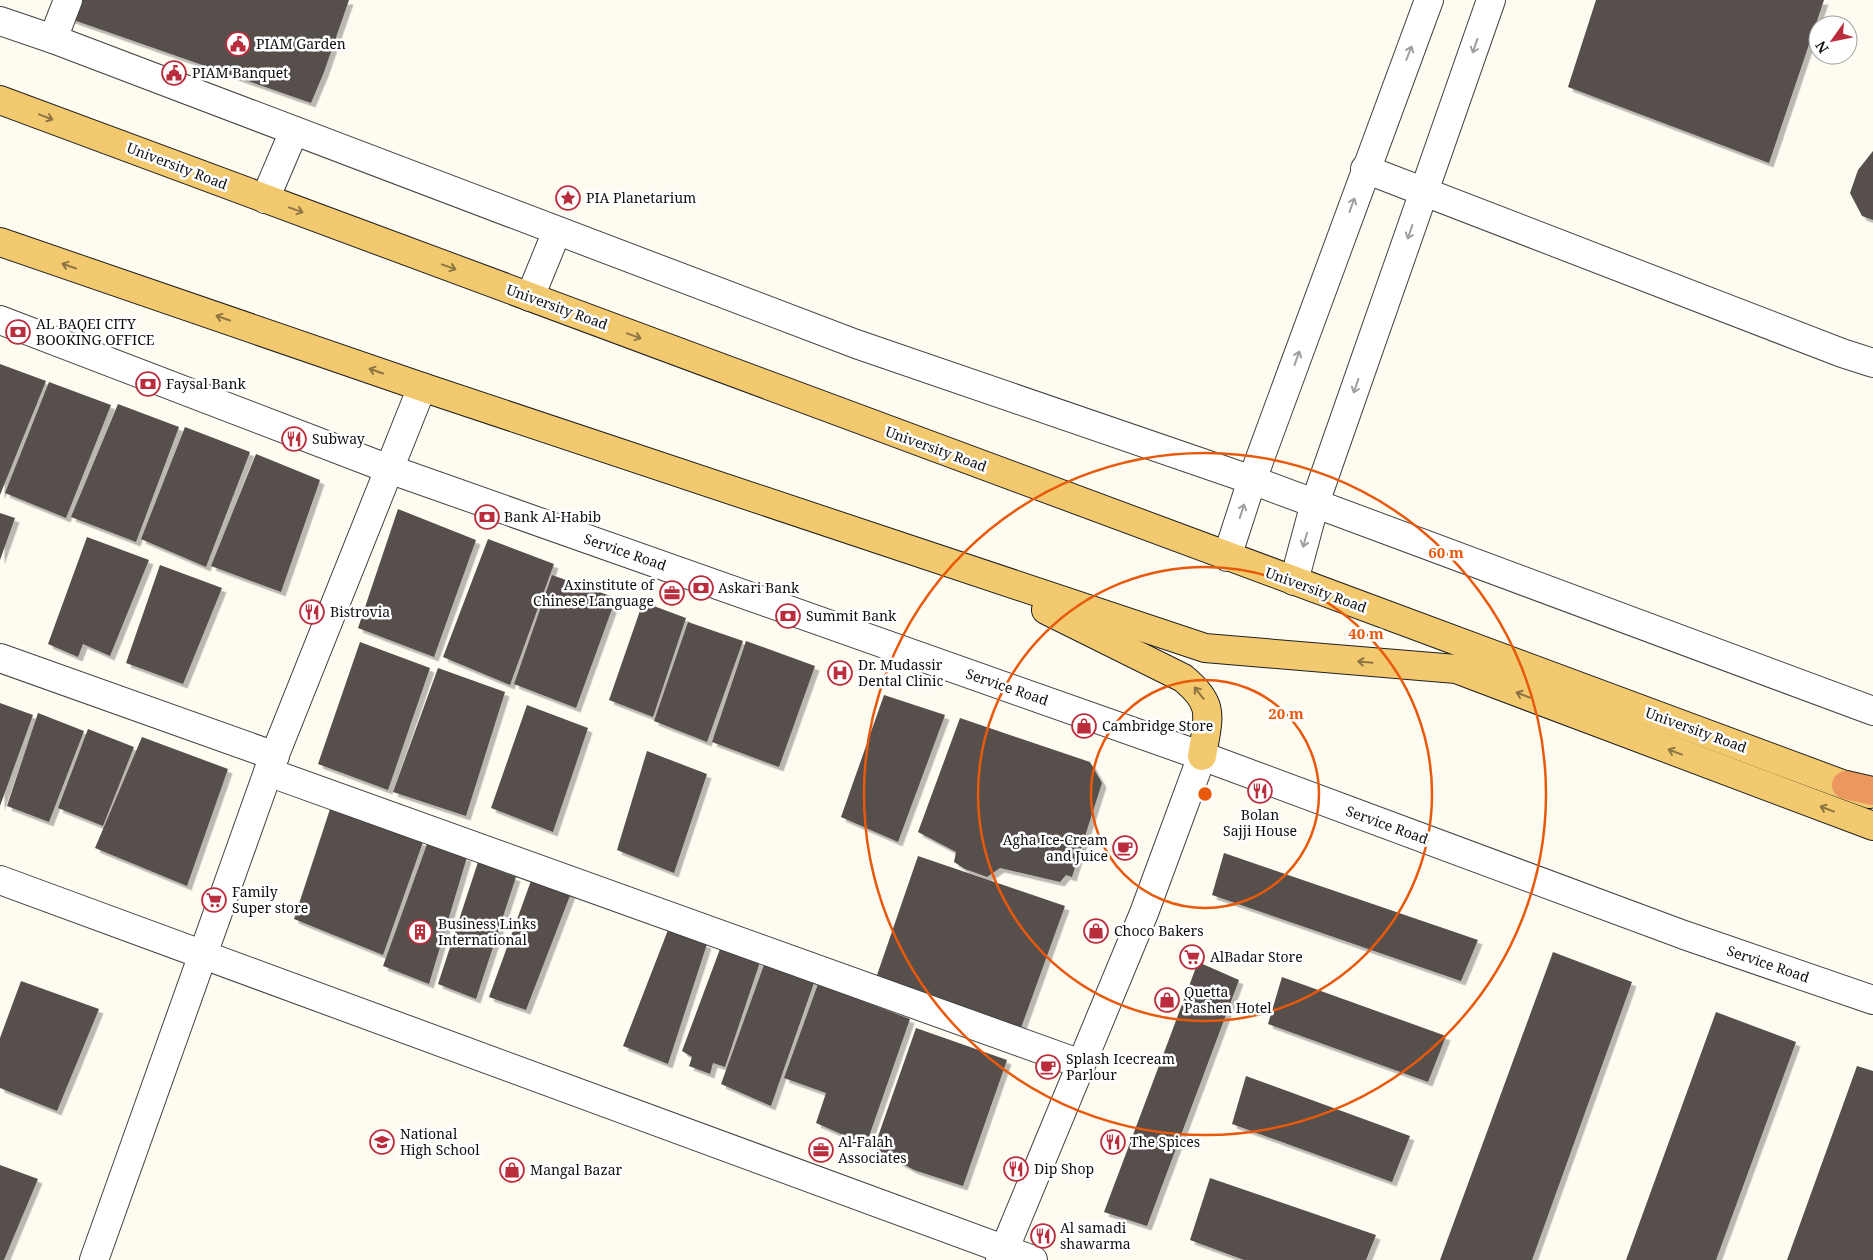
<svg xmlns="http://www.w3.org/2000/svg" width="1873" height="1260" font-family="'Noto Serif',serif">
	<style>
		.building { fill: #574f4c; filter: url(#shadow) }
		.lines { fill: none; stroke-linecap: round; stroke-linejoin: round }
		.minor-casing { stroke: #424242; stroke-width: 30 }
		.major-casing { stroke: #202020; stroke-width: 30 }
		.highway-casing { stroke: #202020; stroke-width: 30 }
		.minor { stroke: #fff; stroke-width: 28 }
		.major { stroke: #f2c96e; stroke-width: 28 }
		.highway { stroke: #ed9760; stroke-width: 28 }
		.oneway { stroke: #9f9f9f }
		.oneway2 { stroke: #8c7543 }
		.ring { fill: none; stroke: #e8590c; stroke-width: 2.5 }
		.labels { text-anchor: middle; stroke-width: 5; stroke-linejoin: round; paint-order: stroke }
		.poi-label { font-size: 14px; fill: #0f0f0f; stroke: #fff; text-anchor: start }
		.street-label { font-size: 14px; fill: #0f0f0f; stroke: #fff }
		.centre { fill: #e8590c; stroke: #fff; stroke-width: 2.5 }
		.ring-label { font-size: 15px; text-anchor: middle; font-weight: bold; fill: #e8590c; stroke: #fff; stroke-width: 5; stroke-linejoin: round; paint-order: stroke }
	</style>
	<defs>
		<filter id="shadow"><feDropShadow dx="4.5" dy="4.5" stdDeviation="0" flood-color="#0004"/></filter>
	</defs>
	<rect width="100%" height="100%" fill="#fefbf1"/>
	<g class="building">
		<polygon points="68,0 349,0 324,72 311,103 62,16"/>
		<polygon points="1596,0 1824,0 1769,163 1568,87"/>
		<polygon points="1873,151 1873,220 1862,216 1850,193 1858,170"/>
		<polygon points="0,364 46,381 0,495"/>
		<polygon points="49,382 111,405 66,518 5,493"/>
		<polygon points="118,404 179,427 136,542 71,517"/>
		<polygon points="185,427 250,452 206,567 141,539"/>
		<polygon points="256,454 320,480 281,592 211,566"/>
		<polygon points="398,509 476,540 434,657 358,628"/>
		<polygon points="0,513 15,518 0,560"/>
		<polygon points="87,537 149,560 110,656 83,644 78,657 48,644"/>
		<polygon points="488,539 554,564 510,685 443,657"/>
		<polygon points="160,565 222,588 183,684 126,663"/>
		<polygon points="552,575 616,598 576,708 514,684"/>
		<polygon points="643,602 686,618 653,717 609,700"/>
		<polygon points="688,622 743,641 707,742 654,721"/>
		<polygon points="746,641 815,666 779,767 712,742"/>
		<polygon points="360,642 430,668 388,790 318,764"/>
		<polygon points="438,668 505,692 466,816 393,792"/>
		<polygon points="884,695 945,715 898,842 841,817"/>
		<polygon points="0,703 33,715 0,806"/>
		<polygon points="527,705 588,728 553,832 491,808"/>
		<polygon points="38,713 84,731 49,822 7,806"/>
		<polygon points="960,718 1090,762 1102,783 1072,877 1066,875 1060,882 1000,868 987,877 965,869 954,862 956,852 918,832"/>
		<polygon points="88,729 134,747 103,826 58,808"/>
		<polygon points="142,737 228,769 187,886 95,848"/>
		<polygon points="647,751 707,774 674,873 617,850"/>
		<polygon points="331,806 423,842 383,955 294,919"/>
		<polygon points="427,844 467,857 429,984 383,966"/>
		<polygon points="1224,853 1478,940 1461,981 1212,895"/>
		<polygon points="918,856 1065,906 1021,1028 876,978"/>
		<polygon points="478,862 516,877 476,999 438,984"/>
		<polygon points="532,878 571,893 526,1010 489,997"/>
		<polygon points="668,930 707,944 668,1064 623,1046"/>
		<polygon points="720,949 760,962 725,1067 713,1063 710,1074 689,1066 692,1057 682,1051"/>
		<polygon points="1553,952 1632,982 1532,1260 1440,1260"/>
		<polygon points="765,962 815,980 771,1106 721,1084"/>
		<polygon points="1198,962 1239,980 1147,1226 1104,1212"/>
		<polygon points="1282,977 1446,1036 1428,1082 1268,1024"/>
		<polygon points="21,981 99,1009 57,1111 0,1088 0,1038"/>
		<polygon points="818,984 910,1019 866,1145 816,1123 826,1093 784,1078"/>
		<polygon points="1716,1012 1796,1042 1716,1260 1626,1260"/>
		<polygon points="916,1028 1007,1060 963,1186 914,1170 874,1148"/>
		<polygon points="1857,1066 1873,1071 1873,1260 1787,1260"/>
		<polygon points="1246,1076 1410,1136 1392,1182 1232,1124"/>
		<polygon points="0,1165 38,1179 4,1260 0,1260"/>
		<polygon points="1210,1178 1376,1235 1366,1260 1244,1260 1190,1240"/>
	</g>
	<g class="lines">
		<g class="minor-casing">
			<g id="minor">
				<polyline points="0,21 53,39 856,344 1252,480 1873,711"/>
				<polyline points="53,39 68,0"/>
				<polyline points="1365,169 1842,353 1873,363"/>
				<polyline points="265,199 294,131"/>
				<polyline points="530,297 557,231"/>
				<polyline points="0,320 389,469 1202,756 1684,935 1873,1000"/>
				<polyline points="1227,557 1252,480 1429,0"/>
				<polyline points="1294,581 1315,503 1491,0"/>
				<polyline points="0,658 275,756"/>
				<polyline points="268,772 1081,1064"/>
				<polyline points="0,880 1033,1260"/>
				<polyline points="94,1260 268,772 422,387"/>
				<polyline points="1000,1260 1144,913 1202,756"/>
			</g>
		</g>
		<g class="major-casing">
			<g id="major">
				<polyline points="0,100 1869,794"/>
				<polyline points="0,242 422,387 1205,648 1456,669 1873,826"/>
				<path d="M 1046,610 L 1183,678 C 1216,705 1208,717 1202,756"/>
			</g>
		</g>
		<g class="highway-casing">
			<polyline id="highway" points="1846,785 1873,791"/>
		</g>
		<use href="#minor" class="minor"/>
		<use href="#major" class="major"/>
		<use href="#highway" class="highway"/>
	</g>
	<defs><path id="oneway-shaft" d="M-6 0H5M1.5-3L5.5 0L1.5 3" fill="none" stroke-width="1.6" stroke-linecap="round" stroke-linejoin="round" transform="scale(1.25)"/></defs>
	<g class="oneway">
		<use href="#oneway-shaft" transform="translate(1475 46) rotate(109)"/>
		<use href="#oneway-shaft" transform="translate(1409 53) rotate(-69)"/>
		<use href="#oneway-shaft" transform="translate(1352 205) rotate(-70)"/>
		<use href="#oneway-shaft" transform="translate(1410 232) rotate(109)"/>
		<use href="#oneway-shaft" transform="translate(1297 358) rotate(-70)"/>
		<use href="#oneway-shaft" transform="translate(1356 386) rotate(109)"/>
		<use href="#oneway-shaft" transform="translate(1242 511) rotate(-72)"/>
		<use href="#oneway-shaft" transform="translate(1305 540) rotate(106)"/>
	</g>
	<g class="oneway2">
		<use href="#oneway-shaft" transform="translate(46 117) rotate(21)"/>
		<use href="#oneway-shaft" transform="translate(296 210) rotate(20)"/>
		<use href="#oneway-shaft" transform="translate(69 266) rotate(-161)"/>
		<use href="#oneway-shaft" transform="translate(449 267) rotate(20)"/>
		<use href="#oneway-shaft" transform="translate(223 318) rotate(-161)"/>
		<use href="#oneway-shaft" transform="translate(634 336) rotate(20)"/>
		<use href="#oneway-shaft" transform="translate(376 371) rotate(-161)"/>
		<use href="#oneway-shaft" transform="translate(1365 662) rotate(-175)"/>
		<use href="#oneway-shaft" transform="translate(1199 693) rotate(-128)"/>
		<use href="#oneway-shaft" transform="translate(1523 695) rotate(-159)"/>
		<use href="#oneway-shaft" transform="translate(1675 752) rotate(-159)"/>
		<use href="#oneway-shaft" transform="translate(1827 809) rotate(-159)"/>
	</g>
	<g class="ring">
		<circle cx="1205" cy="794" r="114"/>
		<circle cx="1205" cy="794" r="227"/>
		<circle cx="1205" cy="794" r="341"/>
	</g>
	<defs>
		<g id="civic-ring" transform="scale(1.25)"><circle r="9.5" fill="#fff" stroke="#b92d3d" stroke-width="1.5"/><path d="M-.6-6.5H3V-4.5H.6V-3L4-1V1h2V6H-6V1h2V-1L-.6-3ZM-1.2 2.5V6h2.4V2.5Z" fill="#b92d3d"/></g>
		<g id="sight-ring" transform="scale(1.25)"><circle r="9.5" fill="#fff" stroke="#b92d3d" stroke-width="1.5"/><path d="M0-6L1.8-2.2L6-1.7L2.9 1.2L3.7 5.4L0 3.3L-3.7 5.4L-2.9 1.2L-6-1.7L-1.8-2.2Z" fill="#b92d3d"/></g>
		<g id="bank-ring" transform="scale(1.25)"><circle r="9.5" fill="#fff" stroke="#b92d3d" stroke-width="1.5"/><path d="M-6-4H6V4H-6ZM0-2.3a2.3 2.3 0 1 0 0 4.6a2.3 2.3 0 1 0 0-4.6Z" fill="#b92d3d"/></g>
		<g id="restaurant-ring" transform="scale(1.25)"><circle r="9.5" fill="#fff" stroke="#b92d3d" stroke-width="1.5"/><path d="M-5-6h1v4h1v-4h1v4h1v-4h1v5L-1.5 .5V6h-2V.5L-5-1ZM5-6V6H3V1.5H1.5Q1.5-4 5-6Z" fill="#b92d3d"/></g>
		<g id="office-ring" transform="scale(1.25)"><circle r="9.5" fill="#fff" stroke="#b92d3d" stroke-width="1.5"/><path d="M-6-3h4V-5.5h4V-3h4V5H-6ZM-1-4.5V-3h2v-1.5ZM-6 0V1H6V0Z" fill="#b92d3d"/></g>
		<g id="hospital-ring" transform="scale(1.25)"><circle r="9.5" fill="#fff" stroke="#b92d3d" stroke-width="1.5"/><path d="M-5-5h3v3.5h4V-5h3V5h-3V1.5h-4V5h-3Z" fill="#b92d3d"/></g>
		<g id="shop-ring" transform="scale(1.25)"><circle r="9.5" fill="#fff" stroke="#b92d3d" stroke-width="1.5"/><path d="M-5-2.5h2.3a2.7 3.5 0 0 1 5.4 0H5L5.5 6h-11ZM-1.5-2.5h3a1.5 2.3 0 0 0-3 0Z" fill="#b92d3d"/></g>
		<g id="cafe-ring" transform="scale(1.25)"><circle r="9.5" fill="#fff" stroke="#b92d3d" stroke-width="1.5"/><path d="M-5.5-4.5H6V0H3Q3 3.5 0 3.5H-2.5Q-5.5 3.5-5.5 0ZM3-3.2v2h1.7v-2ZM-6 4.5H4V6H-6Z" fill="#b92d3d"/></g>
		<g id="supermarket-ring" transform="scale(1.25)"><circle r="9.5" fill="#fff" stroke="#b92d3d" stroke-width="1.5"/><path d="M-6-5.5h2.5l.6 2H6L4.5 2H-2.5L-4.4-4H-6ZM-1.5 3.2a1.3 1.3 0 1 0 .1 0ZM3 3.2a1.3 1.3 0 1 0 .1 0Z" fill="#b92d3d"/></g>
		<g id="building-ring" transform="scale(1.25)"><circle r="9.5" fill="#fff" stroke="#b92d3d" stroke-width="1.5"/><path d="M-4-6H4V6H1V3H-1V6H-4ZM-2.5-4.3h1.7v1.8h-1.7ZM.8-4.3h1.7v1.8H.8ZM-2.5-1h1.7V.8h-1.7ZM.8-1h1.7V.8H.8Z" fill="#b92d3d"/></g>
		<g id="school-ring" transform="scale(1.25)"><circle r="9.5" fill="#fff" stroke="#b92d3d" stroke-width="1.5"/><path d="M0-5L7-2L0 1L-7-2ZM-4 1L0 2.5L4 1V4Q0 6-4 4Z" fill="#b92d3d"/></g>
	</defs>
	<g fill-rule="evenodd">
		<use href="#civic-ring" x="238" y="44"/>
		<use href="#civic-ring" x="174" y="73"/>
		<use href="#sight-ring" x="568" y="198"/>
		<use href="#bank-ring" x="18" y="332"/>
		<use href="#bank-ring" x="148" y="384"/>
		<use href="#restaurant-ring" x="294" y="439"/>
		<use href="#bank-ring" x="487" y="517"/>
		<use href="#bank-ring" x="701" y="588"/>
		<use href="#office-ring" x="672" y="593"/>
		<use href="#restaurant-ring" x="312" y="612"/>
		<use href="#bank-ring" x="788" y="616"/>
		<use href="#hospital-ring" x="840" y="673"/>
		<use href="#shop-ring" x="1084" y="726"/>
		<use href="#restaurant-ring" x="1260" y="791"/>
		<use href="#cafe-ring" x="1125" y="848"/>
		<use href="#supermarket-ring" x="214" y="900"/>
		<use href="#shop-ring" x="1096" y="931"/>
		<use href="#building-ring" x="420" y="932"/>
		<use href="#supermarket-ring" x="1192" y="957"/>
		<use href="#shop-ring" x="1167" y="1000"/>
		<use href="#cafe-ring" x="1048" y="1067"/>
		<use href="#school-ring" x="382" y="1142"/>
		<use href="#restaurant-ring" x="1113" y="1142"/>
		<use href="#office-ring" x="821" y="1150"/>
		<use href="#restaurant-ring" x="1016" y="1169"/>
		<use href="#shop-ring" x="512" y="1170"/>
		<use href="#restaurant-ring" x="1043" y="1236"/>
	</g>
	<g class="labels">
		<g class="poi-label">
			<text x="256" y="49">PIAM Garden</text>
			<text x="192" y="78">PIAM Banquet</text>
			<text x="586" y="203">PIA Planetarium</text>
			<text x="36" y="329">AL BAQEI CITY<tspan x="36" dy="16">BOOKING OFFICE</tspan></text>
			<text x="166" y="389">Faysal Bank</text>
			<text x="312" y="444">Subway</text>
			<text x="504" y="522">Bank Al-Habib</text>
			<text x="654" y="590" text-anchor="end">Axinstitute of<tspan x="654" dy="16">Chinese Language</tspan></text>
			<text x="718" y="593">Askari Bank</text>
			<text x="330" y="617">Bistrovia</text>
			<text x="806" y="621">Summit Bank</text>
			<text x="858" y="670">Dr. Mudassir<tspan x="858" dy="16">Dental Clinic</tspan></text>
			<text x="1102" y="731">Cambridge Store</text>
			<text x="1260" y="820" text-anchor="middle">Bolan<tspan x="1260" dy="16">Sajji House</tspan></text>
			<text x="1108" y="845" text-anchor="end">Agha Ice-Cream<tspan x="1108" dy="16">and Juice</tspan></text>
			<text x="232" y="897">Family<tspan x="232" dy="16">Super store</tspan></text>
			<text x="438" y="929">Business Links<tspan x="438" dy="16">International</tspan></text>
			<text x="1114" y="936">Choco Bakers</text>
			<text x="1210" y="962">AlBadar Store</text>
			<text x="1184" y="997">Quetta<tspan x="1184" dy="16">Pashen Hotel</tspan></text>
			<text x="1066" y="1064">Splash Icecream<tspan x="1066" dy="16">Parlour</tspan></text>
			<text x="400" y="1139">National<tspan x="400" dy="16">High School</tspan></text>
			<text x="838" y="1147">Al-Falah<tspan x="838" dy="16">Associates</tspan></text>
			<text x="1130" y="1147">The Spices</text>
			<text x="1034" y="1174">Dip Shop</text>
			<text x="530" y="1175">Mangal Bazar</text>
			<text x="1060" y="1233">Al samadi<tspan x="1060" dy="16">shawarma</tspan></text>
		</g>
		<g class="street-label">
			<text transform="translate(177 166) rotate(21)" y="5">University Road</text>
			<text transform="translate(557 307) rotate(20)" y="5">University Road</text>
			<text transform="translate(936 449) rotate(20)" y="5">University Road</text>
			<text transform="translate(625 552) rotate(19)" y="5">Service Road</text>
			<text transform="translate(1316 590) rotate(20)" y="5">University Road</text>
			<text transform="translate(1007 687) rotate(19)" y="5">Service Road</text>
			<text transform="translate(1696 730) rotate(20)" y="5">University Road</text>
			<text transform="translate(1387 825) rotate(20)" y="5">Service Road</text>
			<text transform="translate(1768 964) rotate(19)" y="5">Service Road</text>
		</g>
	</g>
	<circle cx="1205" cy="794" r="8" class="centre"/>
	<g class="ring-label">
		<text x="1446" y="558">60 m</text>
		<text x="1366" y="639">40 m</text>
		<text x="1286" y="719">20 m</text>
	</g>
	<g transform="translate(1833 40) rotate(237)"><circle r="24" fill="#ffffff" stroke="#9f9f9f"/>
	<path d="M0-4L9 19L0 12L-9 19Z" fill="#b92d3d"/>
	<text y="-8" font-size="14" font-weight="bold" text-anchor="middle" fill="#0f0f0f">N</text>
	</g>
</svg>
